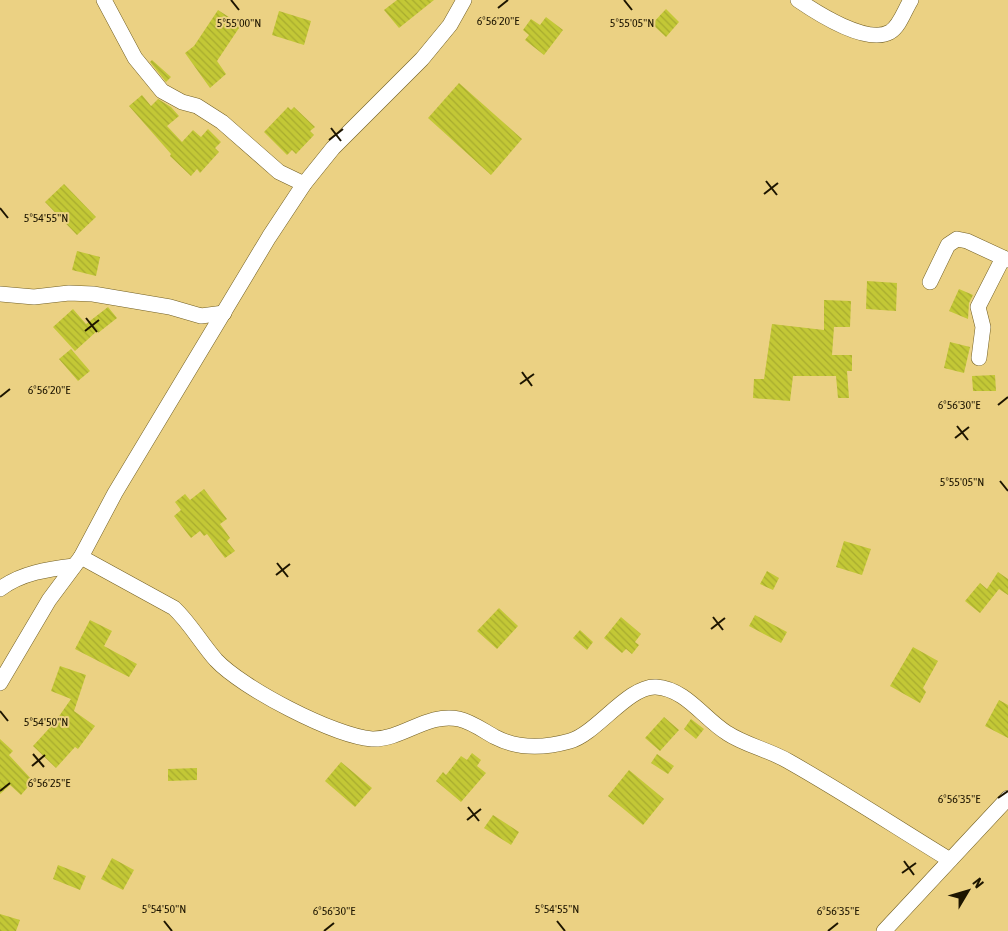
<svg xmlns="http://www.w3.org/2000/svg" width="1008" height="931" font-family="'Asap Condensed',sans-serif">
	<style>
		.building { fill: url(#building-back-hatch) }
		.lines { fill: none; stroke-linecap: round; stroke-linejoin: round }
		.minor-casing { stroke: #725f23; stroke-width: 16 }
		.minor { stroke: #fff; stroke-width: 15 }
		.ticks { fill: none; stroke: #1d1500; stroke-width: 2 }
		.ticks-label { font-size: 12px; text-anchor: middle; fill: #1d1500; stroke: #ebd183; stroke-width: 4; stroke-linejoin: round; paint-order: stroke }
	</style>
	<defs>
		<pattern id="building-back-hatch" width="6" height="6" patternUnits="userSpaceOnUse" patternTransform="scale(1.25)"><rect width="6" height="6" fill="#c3c836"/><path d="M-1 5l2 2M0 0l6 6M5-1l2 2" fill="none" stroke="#a7ab2e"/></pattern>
	</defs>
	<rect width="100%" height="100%" fill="#ebd183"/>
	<g class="building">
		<polygon points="397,0 434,0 399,28 384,10"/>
		<polygon points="666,9 679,22 666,37 652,24"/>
		<polygon points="218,10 241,25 217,61 226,74 210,88 185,53 194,46"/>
		<polygon points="279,11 311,21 304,45 272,35"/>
		<polygon points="546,17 563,30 544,55 525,40 529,35 523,30 531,19 540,25"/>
		<polygon points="152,60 171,77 166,82 150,62"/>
		<polygon points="459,83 522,139 491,175 428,118"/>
		<polygon points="142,95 151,106 158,99 171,107 179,116 167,126 182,142 193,130 201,137 208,129 221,142 215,148 219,152 200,173 197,169 191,176 170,156 171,154 129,106"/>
		<polygon points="288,107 291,110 294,107 315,127 310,131 314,135 296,154 292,150 287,155 264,132"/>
		<polygon points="64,184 96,217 77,235 45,202"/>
		<polygon points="77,251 100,257 96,276 72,270"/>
		<polygon points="867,281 897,283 896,311 866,309"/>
		<polygon points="959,289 973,295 969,303 968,319 949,311"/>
		<polygon points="824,300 851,301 850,327 834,327 832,355 852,355 852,371 847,371 849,398 838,398 836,376 793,376 790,401 753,398 754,379 764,379 772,324 824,330"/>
		<polygon points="108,307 117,318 98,333 97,331 75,351 53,327 73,309 86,324"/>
		<polygon points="950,342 970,347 964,373 944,368"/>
		<polygon points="71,349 90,371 78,381 59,359"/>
		<polygon points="995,375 996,391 973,391 972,376"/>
		<polygon points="204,489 227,519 220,524 230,538 227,541 235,551 225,558 207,534 204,536 200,531 191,538 174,516 181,510 175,502 185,494 190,500"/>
		<polygon points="844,541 871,549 862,575 836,567"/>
		<polygon points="767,571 779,578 773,590 760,584"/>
		<polygon points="998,572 1008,579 1008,595 999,589 980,613 965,601 980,583 987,589"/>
		<polygon points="499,608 518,626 497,649 477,631"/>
		<polygon points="755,615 787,632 781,643 749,626"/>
		<polygon points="621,617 641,634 635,642 639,645 632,654 626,649 622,653 604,638"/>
		<polygon points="90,620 112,631 104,646 137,664 129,677 75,649"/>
		<polygon points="580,630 593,642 587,650 573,638"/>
		<polygon points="913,647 938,661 923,688 926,692 920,703 890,686"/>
		<polygon points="60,666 86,675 74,711 95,726 78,749 75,747 56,768 33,746 55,722 71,699 51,691"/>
		<polygon points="999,700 1008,705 1008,738 985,726"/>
		<polygon points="664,717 679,730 660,751 645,738"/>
		<polygon points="691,719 704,729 696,739 684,729"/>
		<polygon points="0,739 13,751 9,755 33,781 21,795 10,785 0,794"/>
		<polygon points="472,753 481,760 477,766 486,773 461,802 436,781 443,772 446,775 461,756 467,760"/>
		<polygon points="657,754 674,766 668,774 651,763"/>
		<polygon points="341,762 372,788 355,807 325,781"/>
		<polygon points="197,768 197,780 168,781 168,769"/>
		<polygon points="629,770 664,799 643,825 608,796"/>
		<polygon points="493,815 519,832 511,845 484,828"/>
		<polygon points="112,858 134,870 123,890 101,879"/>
		<polygon points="58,865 86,876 80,890 53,879"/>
		<polygon points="0,914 20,920 16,931 0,931"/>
	</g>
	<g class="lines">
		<g class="minor-casing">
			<g id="minor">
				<polyline points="104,0 135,58 162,91 182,102 197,106 222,122 279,172 304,184"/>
				<path d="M 798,0 C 817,13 867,45 890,32 C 900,26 905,9 911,0"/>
				<polyline points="930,282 948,245 957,239 967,241 1008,260"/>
				<polyline points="0,294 34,297 69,293 93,294 170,307 201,316 224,313"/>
				<polyline points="979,358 983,327 978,307 1003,258"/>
				<path d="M 81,557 L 174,608 C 190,623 201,643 216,660 C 242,688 334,736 372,739 C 402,740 428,712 459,719 C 472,722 484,731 495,737 C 518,749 545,748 570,741 C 596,734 629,685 656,687 C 686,689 703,718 727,733 C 745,745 769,750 788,761 C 843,792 896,827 950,860"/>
				<path d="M 0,589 C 21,573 48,569 74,566"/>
				<polyline points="0,683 49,600 81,557 115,493 269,237 304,184 333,148 422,59 450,25 464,0"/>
				<polyline points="884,931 1008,798"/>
			</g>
		</g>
		<use href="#minor" class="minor"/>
	</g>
	<path class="ticks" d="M 231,0 L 239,10M 624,0 L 632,10M 498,8 L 508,0M 331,128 L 341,141M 329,140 L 343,129M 766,181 L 777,195M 764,194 L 778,183M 0,208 L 8,218M 86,318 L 97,332M 85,331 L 99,320M 522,372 L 532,386M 520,384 L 534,374M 0,397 L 10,389M 998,405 L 1008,397M 957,426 L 968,440M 955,438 L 969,427M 1000,481 L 1008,491M 277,563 L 288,577M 276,575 L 290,564M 713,617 L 723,630M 711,629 L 725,618M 0,711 L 8,721M 33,754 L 44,767M 32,766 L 45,755M 0,791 L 10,783M 998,798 L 1008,791M 468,807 L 479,821M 467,820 L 481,809M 904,861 L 914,875M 902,873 L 916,863M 164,921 L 172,931M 557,921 L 565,931M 324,931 L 334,923M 828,931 L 838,923"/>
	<g class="ticks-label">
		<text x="498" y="25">6°56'20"E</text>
		<text x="239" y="27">5°55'00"N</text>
		<text x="632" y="27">5°55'05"N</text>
		<text x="46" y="222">5°54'55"N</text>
		<text x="49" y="394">6°56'20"E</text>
		<text x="959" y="409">6°56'30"E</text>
		<text x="962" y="486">5°55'05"N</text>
		<text x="46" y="726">5°54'50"N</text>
		<text x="49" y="787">6°56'25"E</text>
		<text x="959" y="803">6°56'35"E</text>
		<text x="164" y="913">5°54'50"N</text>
		<text x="557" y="913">5°54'55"N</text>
		<text x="334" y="915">6°56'30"E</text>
		<text x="838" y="915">6°56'35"E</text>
	</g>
	<g transform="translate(968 891) rotate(52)" stroke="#ebd183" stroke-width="4" paint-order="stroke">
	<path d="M0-4L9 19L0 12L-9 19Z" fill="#1d1500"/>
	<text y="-8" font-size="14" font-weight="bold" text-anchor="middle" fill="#1d1500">N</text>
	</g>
</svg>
